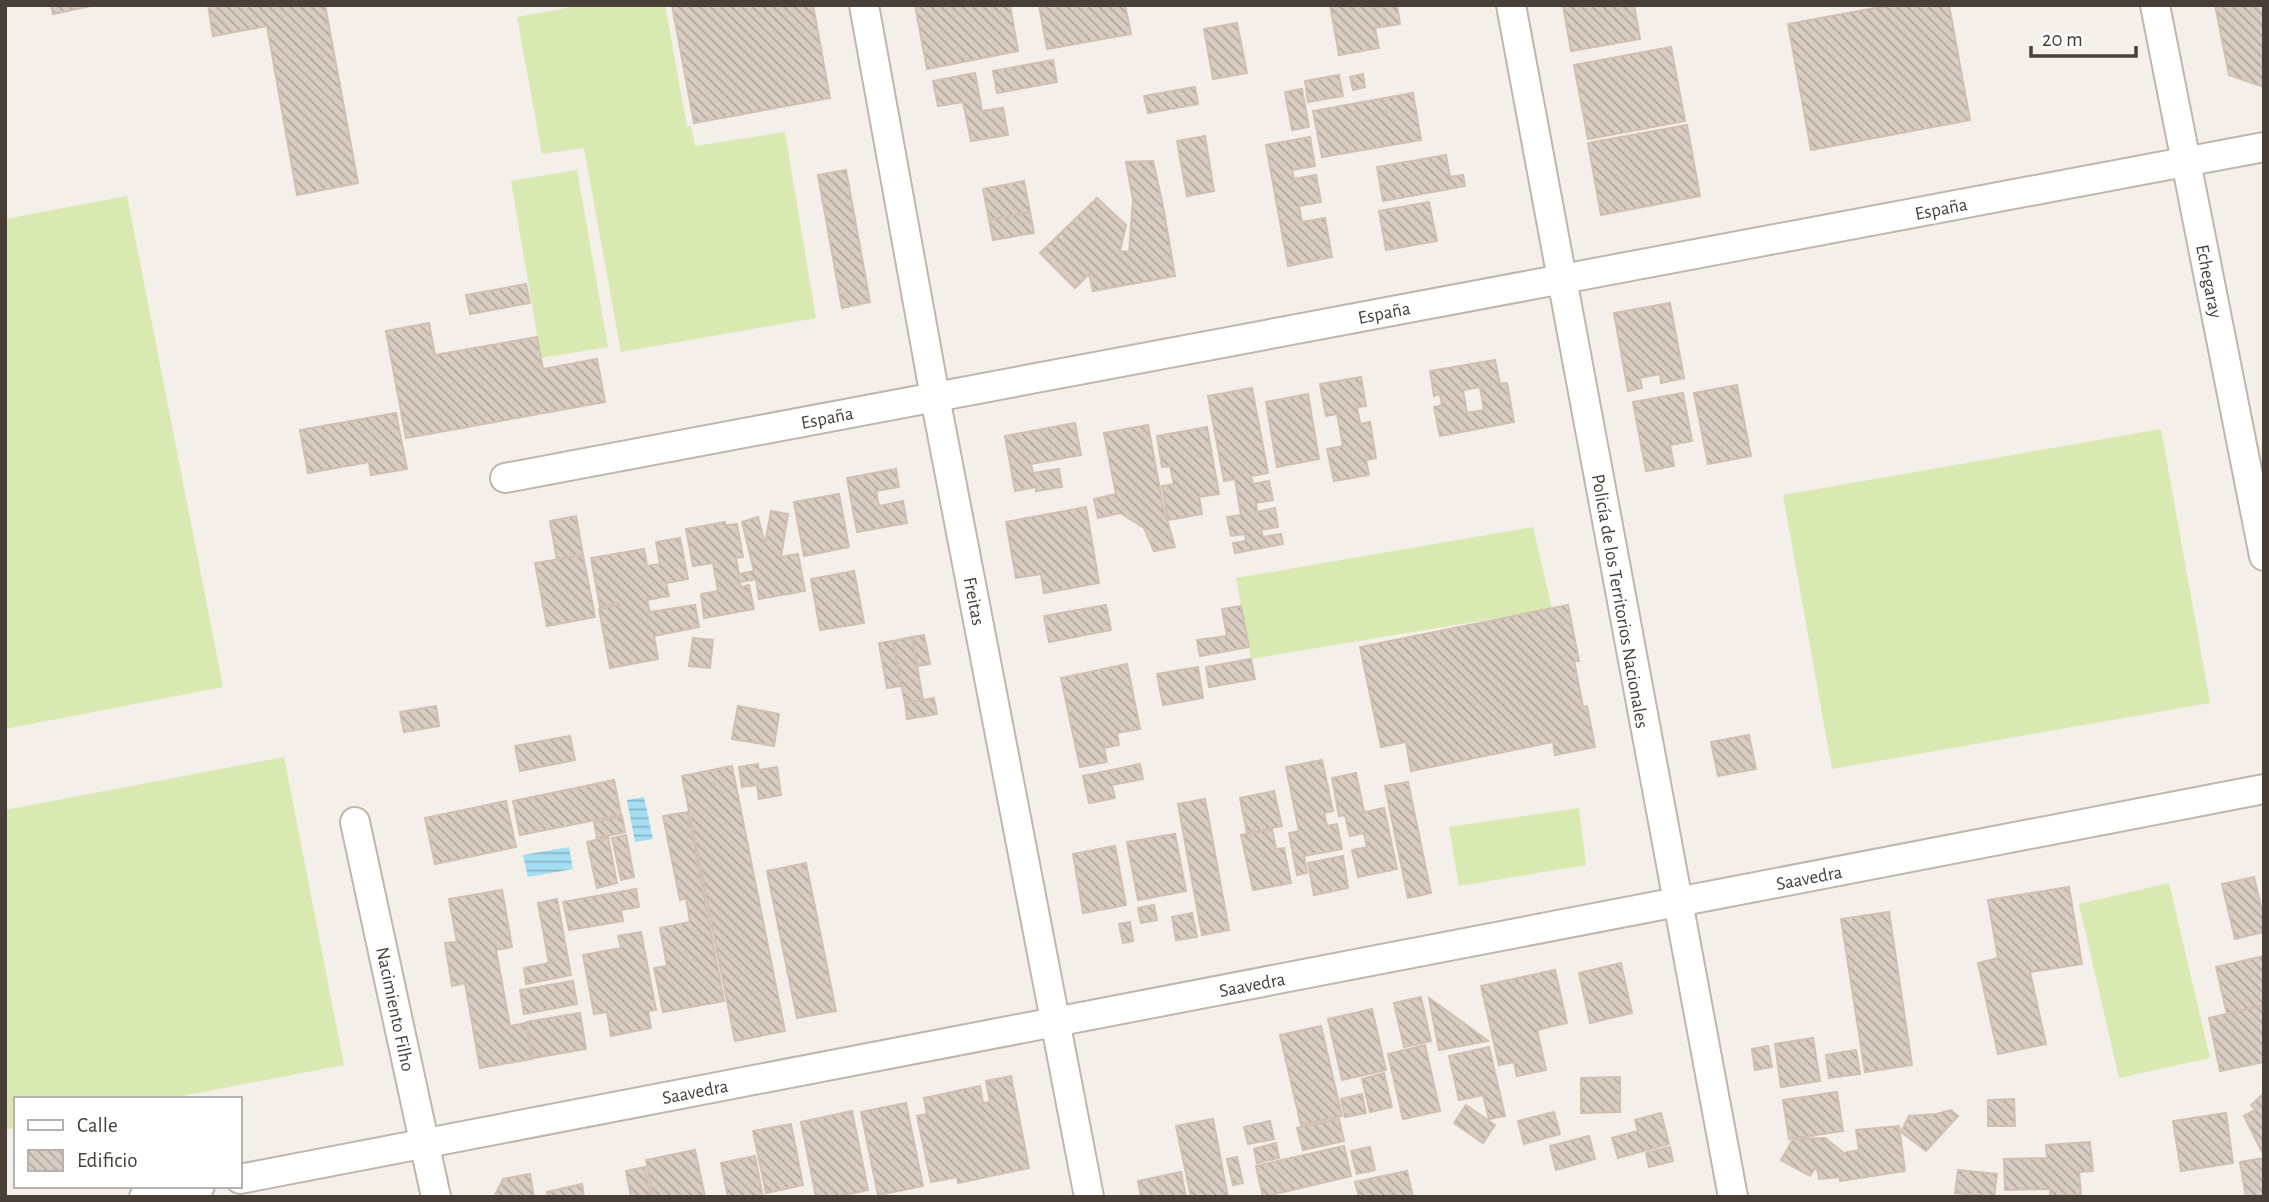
<svg xmlns="http://www.w3.org/2000/svg" width="2269" height="1202" font-family="'Alegreya Sans',sans-serif">
	<style>
		.pitch { fill: #d8e9b1 }
		.water { fill: url(#water-rules) }
		.building { fill: url(#building-back-hatch); stroke: #d1c0b1; stroke-width: 2; fill-rule: evenodd }
		.lines { fill: none; stroke-linecap: round; stroke-linejoin: round }
		.street-casing { stroke: #c0b6ab; stroke-width: 32 }
		.street { stroke: #fff; stroke-width: 28 }
		.labels { text-anchor: middle; stroke-width: 7; stroke-linejoin: round; paint-order: stroke }
		.street-label { font-size: 19px; fill: #483f37; stroke: #fff }
	</style>
	<defs>
		<pattern id="water-rules" width="6" height="5" patternUnits="userSpaceOnUse" patternTransform="scale(1.75)"><rect width="6" height="5" fill="#a5ddf2"/><path d="M0 2.5h6" fill="none" stroke="#88b5c5"/></pattern>
		<pattern id="building-back-hatch" width="6" height="6" patternUnits="userSpaceOnUse" patternTransform="scale(1.75)"><rect width="6" height="6" fill="#d9ccc1"/><path d="M-1 5l2 2M0 0l6 6M5-1l2 2" fill="none" stroke="#b2a79e"/></pattern>
	</defs>
	<rect width="100%" height="100%" fill="#f4efe9"/>
	<g class="pitch">
		<polygon points="583,5 665,5 687,126 691,126 695,146 785,132 816,318 621,352 584,148 542,154 517,17"/>
		<polygon points="577,170 608,347 541,358 511,181"/>
		<polygon points="127,196 223,687 5,729 5,219"/>
		<polygon points="2161,429 2210,703 1832,769 1783,495"/>
		<polygon points="1533,527 1552,609 1251,659 1236,578"/>
		<polygon points="284,757 344,1065 166,1099 16,1099 16,1128 5,1130 5,810"/>
		<polygon points="1579,808 1586,865 1459,886 1449,827"/>
		<polygon points="2169,883 2210,1058 2119,1078 2079,904"/>
	</g>
	<g class="water">
		<polygon points="644,797 653,839 635,842 627,800"/>
		<polygon points="569,847 573,869 528,877 523,855"/>
	</g>
	<g class="building">
		<polygon points="51,5 95,5 53,14"/>
		<polygon points="208,5 325,5 358,183 297,195 267,26 213,36"/>
		<polygon points="672,5 813,5 830,98 694,123"/>
		<polygon points="915,5 1010,5 1018,51 927,69"/>
		<polygon points="1039,5 1125,5 1131,34 1047,49"/>
		<polygon points="1330,5 1371,5 1371,8 1397,5 1400,24 1375,28 1379,48 1339,55"/>
		<polygon points="1563,5 1634,5 1640,39 1571,51"/>
		<polygon points="1891,5 1949,5 1970,120 1811,150 1788,24"/>
		<polygon points="2215,5 2264,5 2264,87 2229,75"/>
		<polygon points="1237,23 1247,73 1213,79 1204,29"/>
		<polygon points="1671,47 1685,121 1588,139 1574,65"/>
		<polygon points="1053,60 1057,82 997,93 993,71"/>
		<polygon points="975,73 982,111 1003,108 1008,135 971,141 963,102 938,106 933,81"/>
		<polygon points="1363,74 1365,87 1353,90 1350,77"/>
		<polygon points="1339,75 1343,96 1308,102 1305,81"/>
		<polygon points="1195,87 1198,104 1148,113 1144,96"/>
		<polygon points="1302,89 1309,127 1292,130 1285,92"/>
		<polygon points="1413,93 1421,140 1322,157 1313,111"/>
		<polygon points="1687,125 1700,196 1601,215 1588,143"/>
		<polygon points="1205,136 1214,191 1187,196 1177,141"/>
		<polygon points="1310,137 1315,166 1292,170 1294,179 1316,175 1321,202 1299,206 1302,222 1325,218 1332,257 1288,266 1266,145"/>
		<polygon points="1446,155 1450,177 1463,175 1465,186 1383,201 1377,167"/>
		<polygon points="1153,161 1163,206 1175,276 1093,291 1089,274 1075,288 1040,253 1097,198 1126,225 1120,251 1129,252 1133,200 1126,162"/>
		<polygon points="846,170 870,302 842,308 818,175"/>
		<polygon points="1024,181 1030,212 989,220 983,189"/>
		<polygon points="1429,202 1437,241 1386,250 1379,211"/>
		<polygon points="1030,212 1034,233 993,240 989,220"/>
		<polygon points="526,284 530,303 470,314 466,295"/>
		<polygon points="1670,303 1684,378 1661,383 1660,374 1640,378 1642,388 1628,391 1614,313"/>
		<polygon points="429,323 435,355 537,337 543,369 597,359 605,402 406,438 386,331"/>
		<path d="M 1495,360 L 1500,384 L 1507,383 L 1514,422 L 1440,436 L 1434,407 L 1442,405 L 1440,394 L 1434,396 L 1430,371 ZM 1480,387 L 1484,410 L 1467,413 L 1463,390 Z"/>
		<polygon points="1361,377 1366,406 1357,407 1360,424 1370,422 1376,458 1366,460 1369,475 1334,481 1327,449 1343,446 1337,414 1326,416 1320,384"/>
		<polygon points="1737,385 1751,456 1708,464 1694,393"/>
		<polygon points="1252,388 1268,473 1251,476 1253,484 1269,481 1273,500 1256,503 1257,512 1275,508 1278,527 1261,530 1263,537 1281,534 1283,544 1235,553 1233,543 1246,541 1245,534 1231,536 1227,517 1241,515 1235,479 1224,481 1208,396"/>
		<polygon points="1683,393 1692,441 1670,445 1674,466 1646,471 1633,402"/>
		<polygon points="1308,394 1319,459 1277,467 1266,402"/>
		<polygon points="396,413 407,469 371,475 369,462 308,473 300,430"/>
		<polygon points="1075,423 1081,455 1031,464 1033,473 1059,469 1062,487 1036,491 1036,487 1015,491 1005,436"/>
		<polygon points="1148,425 1163,506 1175,547 1154,551 1144,528 1120,513 1098,518 1094,499 1116,494 1104,433"/>
		<polygon points="1207,427 1219,494 1199,497 1202,514 1168,520 1162,486 1174,484 1170,466 1162,467 1157,436"/>
		<polygon points="896,469 899,487 876,491 879,506 903,501 907,523 857,532 847,478"/>
		<polygon points="839,494 849,547 804,556 794,502"/>
		<polygon points="1086,507 1099,583 1044,593 1041,574 1016,578 1006,522"/>
		<polygon points="771,511 788,514 781,557 798,554 805,591 759,599 756,579 740,582 741,587 749,585 754,609 704,618 701,594 718,591 713,563 693,566 686,529 725,522 725,525 737,524 743,557 736,558 739,574 754,571 742,522 758,517 765,544"/>
		<polygon points="576,516 583,555 557,560 550,521"/>
		<polygon points="680,538 688,579 666,583 669,596 647,600 650,612 695,605 699,627 654,636 658,659 610,668 599,609 619,605 619,603 600,607 591,558 644,549 647,566 660,564 656,542"/>
		<polygon points="583,555 595,617 547,626 535,563"/>
		<polygon points="854,571 864,623 820,630 811,579"/>
		<polygon points="1106,605 1111,630 1049,642 1044,616"/>
		<polygon points="1568,605 1579,661 1574,661 1583,707 1587,706 1595,747 1555,755 1553,742 1411,771 1406,742 1381,747 1360,647"/>
		<polygon points="1241,606 1249,647 1200,656 1197,640 1227,636 1222,609"/>
		<polygon points="924,635 930,664 917,666 912,637"/>
		<polygon points="912,637 923,700 905,703 893,641"/>
		<polygon points="693,638 713,640 710,668 689,666"/>
		<polygon points="893,641 901,686 887,688 879,643"/>
		<polygon points="1251,659 1255,679 1209,687 1206,667"/>
		<polygon points="1127,664 1140,729 1117,733 1119,745 1104,748 1107,762 1080,767 1061,678"/>
		<polygon points="1198,667 1203,698 1163,705 1157,674"/>
		<polygon points="934,698 937,714 907,719 905,703"/>
		<polygon points="436,706 439,726 404,732 400,712"/>
		<polygon points="738,706 779,714 774,746 732,739"/>
		<polygon points="1749,735 1756,769 1718,776 1711,742"/>
		<polygon points="570,736 575,760 520,771 515,746"/>
		<polygon points="1322,760 1333,811 1324,813 1327,826 1337,824 1342,849 1304,856 1307,873 1297,875 1289,833 1299,831 1286,767"/>
		<polygon points="758,764 759,770 777,767 781,795 759,799 757,785 742,787 739,767"/>
		<polygon points="1140,764 1143,779 1112,785 1115,798 1089,803 1083,776"/>
		<polygon points="732,766 785,1031 735,1041 682,776"/>
		<polygon points="1356,773 1364,811 1360,813 1384,808 1397,869 1358,877 1352,850 1367,847 1364,833 1350,836 1345,815 1339,816 1332,778"/>
		<polygon points="614,780 621,815 520,835 513,801"/>
		<polygon points="1408,782 1431,893 1408,898 1385,786"/>
		<polygon points="1274,791 1282,826 1247,833 1240,798"/>
		<polygon points="1205,799 1229,930 1202,935 1178,804"/>
		<polygon points="506,801 516,847 435,864 425,818"/>
		<polygon points="688,812 724,1001 663,1012 654,968 667,966 660,928 690,922 686,898 680,900 663,816"/>
		<polygon points="622,816 625,832 597,838 594,822"/>
		<polygon points="1272,829 1276,849 1284,848 1291,883 1253,890 1241,835"/>
		<polygon points="1175,834 1186,891 1138,900 1127,842"/>
		<polygon points="626,835 634,877 621,880 612,838"/>
		<polygon points="608,837 617,883 597,888 587,842"/>
		<polygon points="1115,846 1126,905 1083,913 1073,854"/>
		<polygon points="1343,856 1348,888 1314,895 1308,863"/>
		<polygon points="806,863 836,1011 797,1018 767,871"/>
		<polygon points="2254,877 2264,919 2264,932 2235,939 2222,884"/>
		<polygon points="2069,887 2082,964 2030,972 2046,1044 1998,1054 1978,963 1998,958 1988,900"/>
		<polygon points="636,889 639,907 621,910 623,921 569,930 563,902"/>
		<polygon points="502,890 512,947 496,950 510,1026 526,1023 532,1059 480,1068 465,983 452,986 445,943 457,942 449,899"/>
		<polygon points="557,899 571,975 526,984 524,968 549,963 538,903"/>
		<polygon points="1154,905 1157,920 1141,923 1138,908"/>
		<polygon points="1889,912 1912,1065 1865,1072 1841,919"/>
		<polygon points="1192,913 1197,937 1176,940 1172,917"/>
		<polygon points="1130,922 1133,941 1123,943 1119,924"/>
		<polygon points="641,932 656,1010 648,1011 651,1028 611,1036 607,1012 594,1014 583,955 621,948 618,936"/>
		<polygon points="2264,956 2264,1005 2227,1014 2216,967"/>
		<polygon points="1621,963 1632,1013 1590,1023 1579,973"/>
		<polygon points="1555,970 1567,1023 1537,1030 1546,1070 1517,1076 1514,1062 1499,1065 1481,986"/>
		<polygon points="573,981 577,1004 524,1014 520,990"/>
		<polygon points="1421,997 1431,1041 1404,1047 1394,1003"/>
		<polygon points="1429,998 1461,1021 1488,1041 1439,1050"/>
		<polygon points="2264,1005 2264,1062 2220,1071 2209,1018"/>
		<polygon points="1372,1009 1386,1070 1342,1080 1328,1019"/>
		<polygon points="580,1013 586,1049 533,1058 526,1022"/>
		<polygon points="1321,1026 1342,1116 1301,1125 1280,1035"/>
		<polygon points="1813,1038 1820,1081 1781,1087 1775,1044"/>
		<polygon points="1425,1045 1440,1111 1403,1119 1388,1054"/>
		<polygon points="1768,1046 1772,1067 1755,1070 1752,1049"/>
		<polygon points="1489,1047 1505,1116 1489,1119 1483,1095 1459,1100 1449,1056"/>
		<polygon points="1856,1050 1860,1074 1829,1078 1826,1055"/>
		<polygon points="1384,1073 1392,1107 1370,1112 1362,1079"/>
		<polygon points="1011,1076 1029,1168 958,1183 957,1177 931,1182 917,1116 927,1114 924,1098 980,1086 983,1103 990,1102 986,1081"/>
		<polygon points="1620,1077 1620,1112 1581,1113 1581,1078"/>
		<polygon points="1837,1092 1843,1131 1789,1139 1783,1100"/>
		<polygon points="2264,1093 2264,1156 2244,1116 2255,1110 2251,1105"/>
		<polygon points="1362,1094 1366,1113 1345,1117 1341,1099"/>
		<polygon points="2014,1099 2015,1126 1988,1126 1988,1100"/>
		<polygon points="906,1103 923,1186 878,1195 861,1112"/>
		<polygon points="1466,1105 1495,1125 1483,1143 1454,1123"/>
		<polygon points="1951,1110 1958,1116 1926,1151 1901,1132 1909,1116 1936,1114"/>
		<polygon points="852,1111 868,1190 836,1197 816,1197 801,1122"/>
		<polygon points="1554,1112 1560,1134 1524,1144 1518,1121"/>
		<polygon points="1661,1113 1669,1144 1618,1158 1612,1138 1638,1131 1635,1120"/>
		<polygon points="2226,1113 2233,1163 2181,1171 2173,1121"/>
		<polygon points="1213,1119 1228,1197 1191,1197 1176,1126"/>
		<polygon points="1339,1119 1344,1141 1303,1150 1297,1128"/>
		<polygon points="1270,1121 1274,1139 1248,1144 1244,1127"/>
		<polygon points="791,1124 803,1185 766,1193 753,1131"/>
		<polygon points="1899,1126 1905,1171 1840,1181 1840,1177 1819,1179 1818,1171 1815,1168 1810,1176 1781,1160 1793,1139 1825,1138 1844,1153 1859,1150 1856,1130"/>
		<polygon points="1589,1136 1595,1159 1556,1170 1550,1146"/>
		<polygon points="2090,1142 2093,1171 2079,1172 2081,1194 2050,1196 2050,1189 2005,1190 2004,1159 2047,1158 2046,1145"/>
		<polygon points="1276,1143 1279,1158 1257,1163 1254,1149"/>
		<polygon points="1344,1146 1351,1176 1263,1197 1256,1166"/>
		<polygon points="1370,1147 1375,1170 1357,1174 1351,1151"/>
		<polygon points="1670,1147 1673,1161 1649,1167 1646,1153"/>
		<polygon points="695,1150 705,1197 653,1197 646,1160"/>
		<polygon points="755,1156 763,1197 728,1197 721,1163"/>
		<polygon points="1237,1157 1243,1183 1233,1185 1227,1159"/>
		<polygon points="2264,1158 2264,1197 2246,1197 2240,1162"/>
		<polygon points="645,1167 651,1197 631,1197 626,1171"/>
		<polygon points="1958,1170 1997,1174 1994,1197 1955,1193"/>
		<polygon points="1407,1171 1413,1197 1359,1197 1355,1182"/>
		<polygon points="1181,1172 1186,1197 1141,1197 1138,1181"/>
		<polygon points="530,1174 534,1197 494,1197 503,1179"/>
		<polygon points="582,1184 584,1197 548,1197 547,1192"/>
	</g>
	<g class="lines">
		<g class="street-casing">
			<g id="street">
				<polyline points="864,5 935,397 1089,1197"/>
				<polyline points="1511,5 1733,1197"/>
				<polyline points="2155,5 2264,556"/>
				<polyline points="505,478 2264,147"/>
				<polyline points="355,822 436,1197"/>
				<polyline points="240,1179 2264,789"/>
				<polyline points="144,1197 200,1186"/>
			</g>
		</g>
		<use href="#street" class="street"/>
	</g>
	<g class="labels">
		<g class="street-label">
			<text transform="translate(1941 208) rotate(-11)" y="7">España</text>
			<text transform="translate(2210 281) rotate(79)" y="7">Echegaray</text>
			<text transform="translate(1384 312) rotate(-11)" y="7">España</text>
			<text transform="translate(827 417) rotate(-11)" y="7">España</text>
			<text transform="translate(975 601) rotate(79)" y="7">Freitas</text>
			<text transform="translate(1621 601) rotate(80)" y="7">Policía de los Territorios Nacionales</text>
			<text transform="translate(1809 877) rotate(-11)" y="7">Saavedra</text>
			<text transform="translate(1252 984) rotate(-11)" y="7">Saavedra</text>
			<text transform="translate(396 1009) rotate(78)" y="7">Nacimiento Filho</text>
			<text transform="translate(695 1091) rotate(-11)" y="7">Saavedra</text>
		</g>
	</g>
	<rect width="2269" height="1202" fill="none" stroke="#483f37" stroke-width="14"/>
	<rect x="14" y="1097" width="228" height="91" fill="#ffffff" stroke="#b6b2af" stroke-width="2"/>
	<rect x="28" y="1120" width="35" height="10" fill="#ffffff" stroke="#b6b2af" stroke-width="2"/>
	<text x="77" y="1132" font-size="21" fill="#483f37">Calle</text>
	<rect x="28" y="1150" width="35" height="21" fill="url(#building-back-hatch)" stroke="#b6b2af" stroke-width="2"/>
	<text x="77" y="1167" font-size="21" fill="#483f37">Edificio</text>
	<path d="M2031 46v10h105v-10" fill="none" stroke="#483f37" stroke-width="3.5"/>
	<text x="2042" y="46" font-size="21" fill="#483f37" stroke="#ffffff" stroke-width="5" paint-order="stroke">20 m</text>
</svg>
